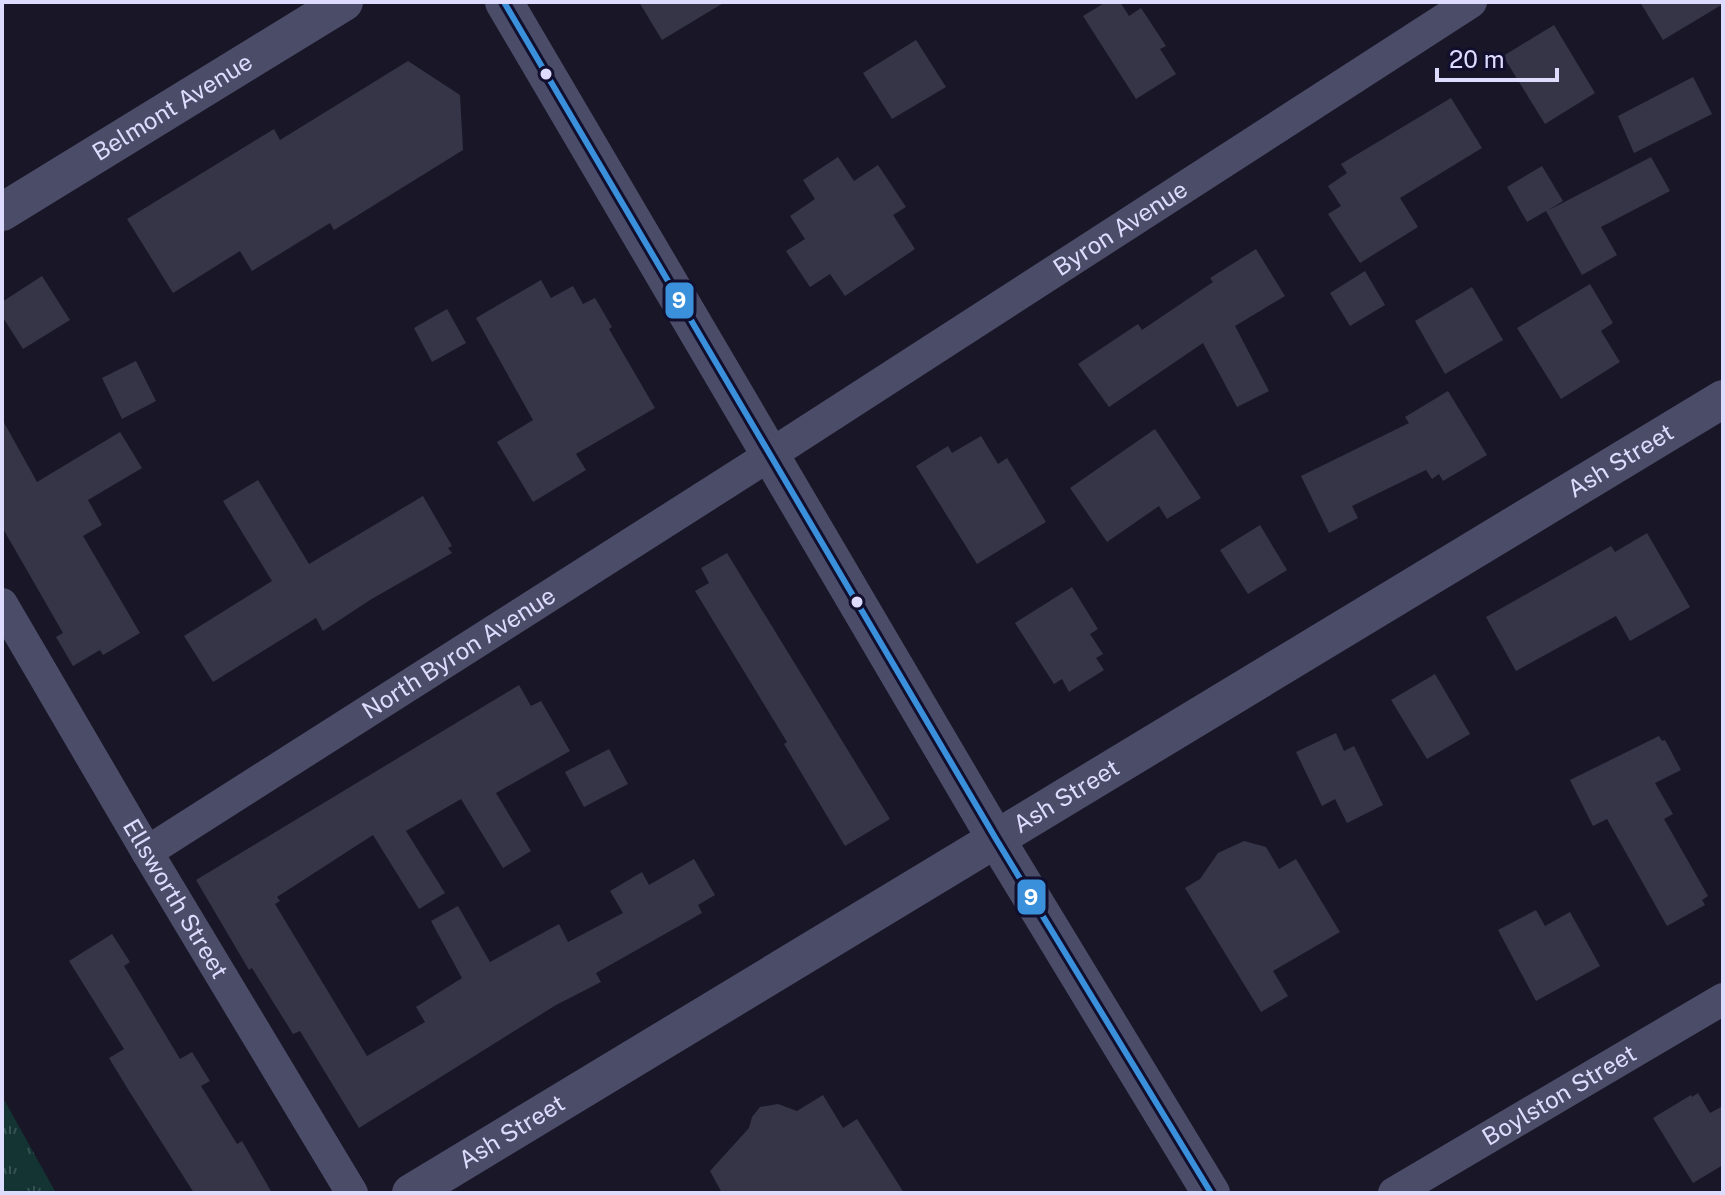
<svg xmlns="http://www.w3.org/2000/svg" width="1725" height="1195" font-family="'Public Sans',sans-serif">
	<style>
		.grass { fill: url(#grass-tufts) }
		.building { fill: #363548 }
		.lines { fill: none; stroke-linecap: round; stroke-linejoin: round }
		.minor { stroke: #4b4c68; stroke-width: 32 }
		.tertiary { stroke: #4b4c68; stroke-width: 38 }
		.bus-1-casing { stroke: #120f2e; stroke-width: 12 }
		.bus-1 { stroke: #3a90db; stroke-width: 6 }
		.bus-dot { fill: #dddcff; stroke: #120f2e; stroke-width: 3 }
		.labels { text-anchor: middle; stroke-width: 7; stroke-linejoin: round; paint-order: stroke }
		.street-label { font-size: 24px; fill: #dddcff; stroke: #120f2e }
		.line-badge { stroke: #120f2e; stroke-width: 3 }
		.badge-label { font-size: 22px; text-anchor: middle; font-weight: bold; fill: #fff }
	</style>
	<defs>
		<pattern id="grass-tufts" width="24" height="20" patternUnits="userSpaceOnUse" patternTransform="scale(2)"><rect width="24" height="20" fill="#133432"/><path d="M3 7l-1-3M5 7V3M7 7l1-3M15 17l-1-3M17 17v-4M19 17l1-3" fill="none" stroke="#355151"/></pattern>
	</defs>
	<rect width="100%" height="100%" fill="#181627"/>
	<polygon class="grass" points="2,1096 56,1193 2,1193"/>
	<g class="building">
		<polygon points="639,2 725,2 662,40"/>
		<polygon points="1106,2 1120,2 1129,16 1141,8 1166,46 1160,49 1176,74 1136,99 1083,16"/>
		<polygon points="1640,2 1723,2 1723,4 1663,40"/>
		<polygon points="1554,25 1595,93 1545,124 1503,56"/>
		<polygon points="916,40 946,87 892,119 863,73"/>
		<polygon points="408,61 460,95 463,150 334,230 330,223 252,271 240,251 173,293 127,219 274,129 280,140"/>
		<polygon points="1693,77 1712,114 1634,153 1618,116"/>
		<polygon points="1451,98 1482,148 1400,198 1418,227 1360,263 1328,214 1341,206 1328,186 1347,173 1341,164"/>
		<polygon points="838,157 854,181 878,165 906,207 893,215 915,249 845,296 830,274 810,287 786,251 805,239 790,216 815,199 803,180"/>
		<polygon points="1651,157 1670,191 1601,227 1617,255 1582,275 1546,211 1527,222 1507,187 1542,166 1563,201 1547,211"/>
		<polygon points="1256,249 1285,296 1235,326 1269,391 1237,407 1203,343 1109,407 1078,364 1138,324 1142,330 1213,282 1210,278"/>
		<polygon points="1365,271 1385,305 1350,326 1330,293"/>
		<polygon points="42,276 70,320 23,349 2,316 2,302"/>
		<polygon points="541,280 551,298 573,286 583,304 595,298 612,327 609,329 655,408 576,454 586,470 533,502 497,442 533,420 476,318"/>
		<polygon points="1590,284 1613,323 1601,331 1620,362 1561,399 1517,328"/>
		<polygon points="1472,287 1503,340 1445,374 1415,321"/>
		<polygon points="447,309 466,343 432,362 414,328"/>
		<polygon points="136,361 156,401 122,419 102,378"/>
		<polygon points="1448,391 1487,455 1443,481 1439,474 1432,479 1426,470 1352,506 1358,518 1329,533 1301,476 1409,423 1405,417"/>
		<polygon points="2,419 37,482 120,432 142,468 88,500 102,525 83,536 140,633 103,655 100,650 73,666 56,637 63,633 2,527"/>
		<polygon points="1155,429 1201,498 1167,519 1159,506 1107,542 1070,488"/>
		<polygon points="981,436 998,464 1007,458 1046,522 977,564 916,466 948,446 952,453"/>
		<polygon points="258,480 309,564 423,496 452,546 448,548 452,553 370,600 323,631 316,618 213,682 184,636 272,581 223,501"/>
		<polygon points="1260,525 1287,570 1248,594 1220,550"/>
		<polygon points="1647,533 1690,607 1630,641 1616,616 1516,671 1486,617 1611,546 1615,552"/>
		<polygon points="727,553 890,819 845,846 784,744 787,742 695,591 709,583 701,568"/>
		<polygon points="1072,587 1098,629 1090,634 1103,654 1096,658 1104,670 1069,692 1062,679 1054,684 1015,623"/>
		<polygon points="1435,674 1470,734 1427,759 1391,700"/>
		<polygon points="519,685 531,706 541,701 570,751 496,793 531,851 503,868 461,799 406,831 445,893 419,909 373,835 277,897 280,901 275,904 367,1056 425,1022 416,1007 462,978 431,921 458,906 490,962 559,924 568,942 623,913 610,891 642,872 649,885 694,859 715,895 698,905 702,913 596,973 601,982 556,1005 359,1128 300,1031 293,1034 252,968 249,970 196,880"/>
		<polygon points="1336,733 1344,751 1354,746 1383,805 1347,823 1335,799 1322,806 1296,752"/>
		<polygon points="1659,736 1662,741 1665,740 1681,770 1655,783 1673,814 1664,819 1708,896 1702,900 1705,905 1667,926 1607,819 1593,826 1570,780"/>
		<polygon points="609,749 628,784 584,807 565,772"/>
		<polygon points="1244,841 1266,847 1279,869 1296,859 1340,932 1273,971 1288,996 1261,1012 1185,888 1200,879 1218,853"/>
		<polygon points="1536,910 1545,926 1570,912 1600,966 1536,1001 1498,930"/>
		<polygon points="112,934 130,962 124,966 180,1059 192,1052 210,1081 201,1086 237,1144 242,1141 272,1193 194,1193 129,1091 109,1058 124,1049 69,961"/>
		<polygon points="1698,1093 1710,1113 1723,1106 1723,1165 1693,1183 1653,1118 1691,1095 1692,1097"/>
		<polygon points="823,1095 843,1128 857,1119 904,1193 722,1193 710,1171 749,1128 752,1117 760,1107 778,1104 797,1111"/>
	</g>
	<g class="lines">
		<g class="minor">
			<path id="s1" d="M 2,604 L 147,852 L 352,1193"/>
			<path id="s2" d="M 147,852 L 770,455 L 1471,2"/>
			<path id="s3" d="M 1394,1193 L 1723,999"/>
		</g>
		<g class="tertiary">
			<polyline points="504,2 996,839 1211,1193"/>
			<path id="s4" d="M 2,212 L 344,2"/>
			<path id="s5" d="M 411,1193 L 1723,399"/>
		</g>
		<g class="bus-1-casing">
			<polyline id="bus-1" points="504,2 996,839 1211,1193"/>
		</g>
		<use href="#bus-1" class="bus-1"/>
	</g>
	<g class="bus-dot">
		<circle cx="546" cy="74" r="7"/>
		<circle cx="857" cy="602" r="7"/>
	</g>
	<g class="labels">
		<g class="street-label">
			<text dy="8" stroke="none"><textPath href="#s4" startOffset="200">Belmont Avenue</textPath></text>
			<text dy="8" stroke="none"><textPath href="#s2" startOffset="1156">Byron Avenue</textPath></text>
			<text dy="8" stroke="none"><textPath href="#s5" startOffset="1414">Ash Street</textPath></text>
			<text dy="8" stroke="none"><textPath href="#s2" startOffset="370">North Byron Avenue</textPath></text>
			<text dy="8" stroke="none"><textPath href="#s5" startOffset="766">Ash Street</textPath></text>
			<text dy="8" stroke="none"><textPath href="#s1" startOffset="342">Ellsworth Street</textPath></text>
			<text dy="8" stroke="none"><textPath href="#s3" startOffset="192">Boylston Street</textPath></text>
			<text dy="8" stroke="none"><textPath href="#s5" startOffset="118">Ash Street</textPath></text>
		</g>
	</g>
	<g class="line-badge">
		<rect x="664" y="281" width="31" height="39" rx="8" fill="#3a90db"/>
		<rect x="1016" y="878" width="31" height="38" rx="8" fill="#3a90db"/>
	</g>
	<g class="badge-label">
		<text x="679" y="308">9</text>
		<text x="1031" y="905">9</text>
	</g>
	<rect width="1725" height="1195" fill="none" stroke="#dddcff" stroke-width="8"/>
	<path d="M1437 68v12h120v-12" fill="none" stroke="#dddcff" stroke-width="4"/>
	<text x="1449" y="68" font-size="24" fill="#dddcff" stroke="#120f2e" stroke-width="6" paint-order="stroke">20 m</text>
</svg>
